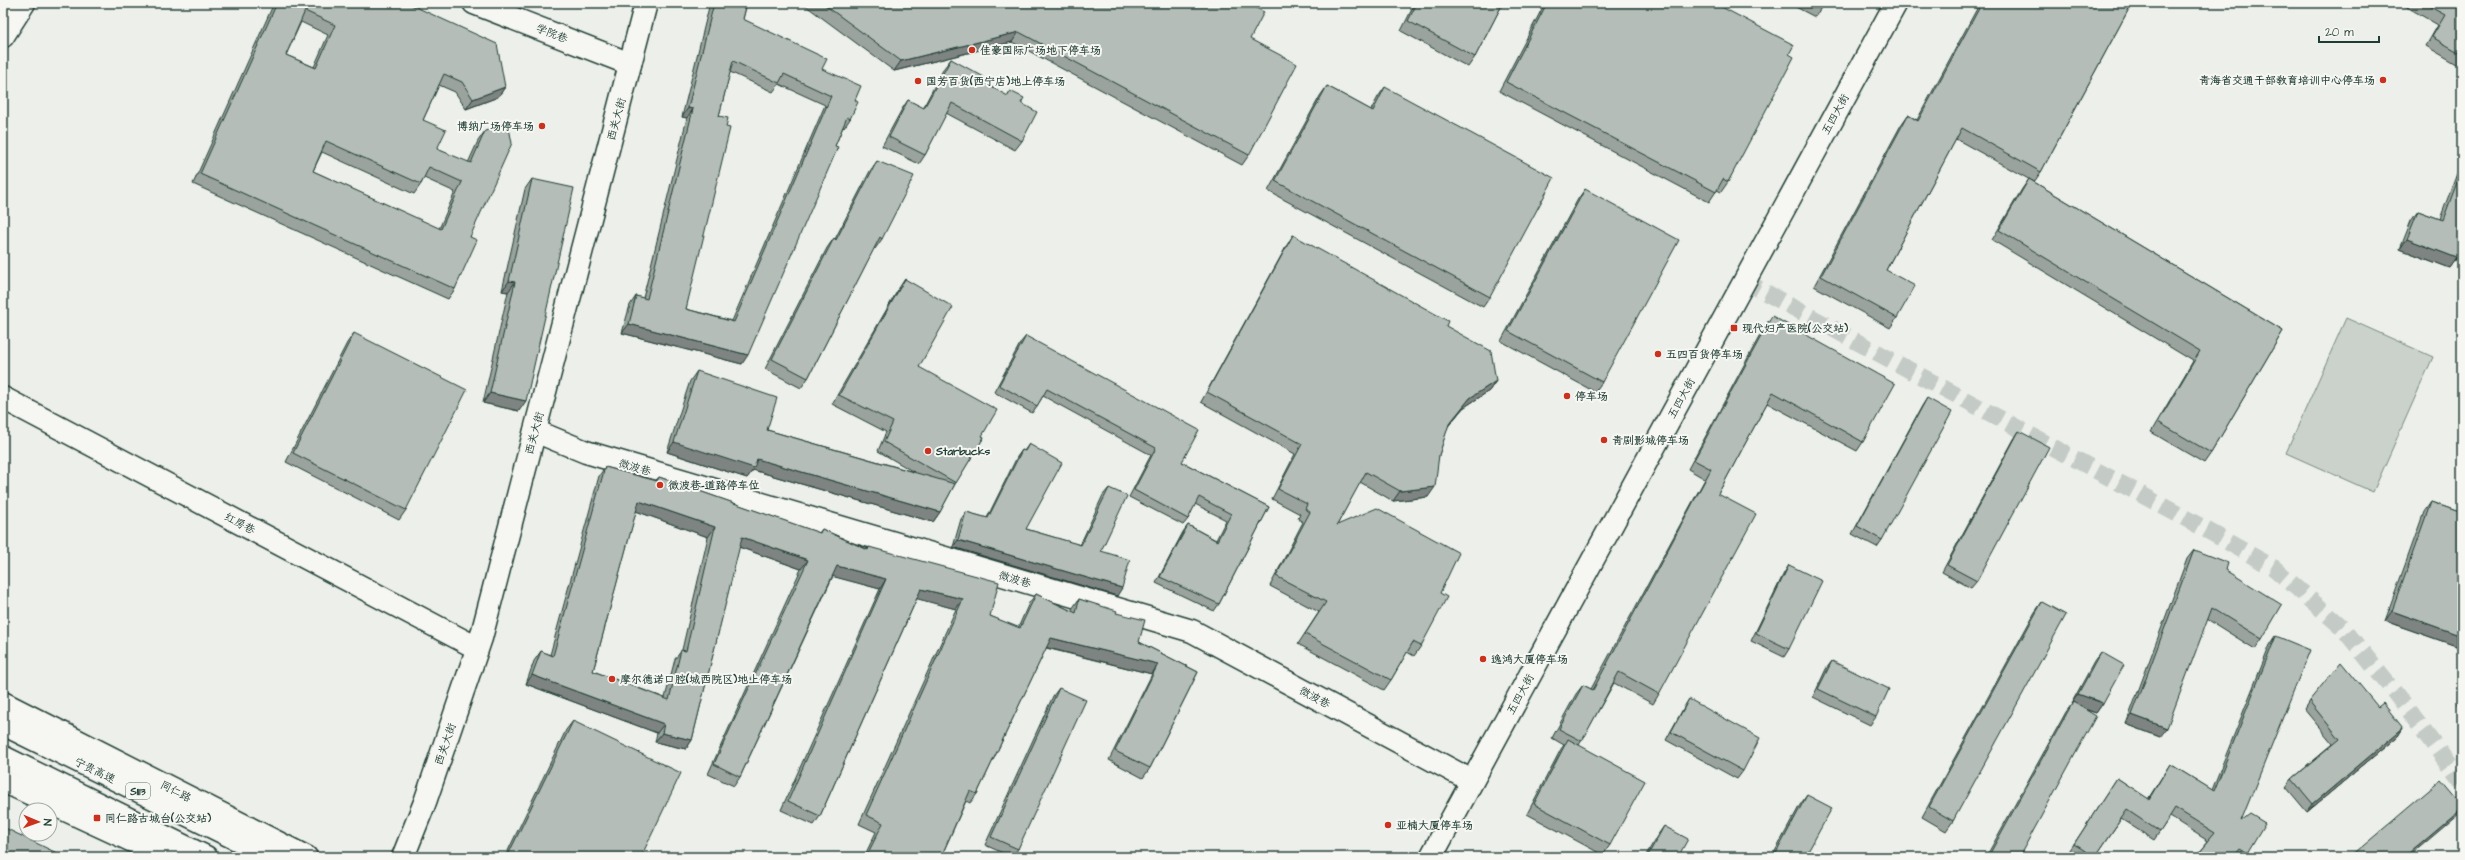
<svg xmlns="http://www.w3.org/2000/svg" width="2465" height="860" font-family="'Architects Daughter','LXGW WenKai TC',sans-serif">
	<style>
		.park { fill: #cbd2cc; stroke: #758880 }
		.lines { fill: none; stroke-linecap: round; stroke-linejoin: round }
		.pedestrian-tunnel { stroke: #c4cbc6; stroke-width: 17; stroke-dasharray: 17 8; stroke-linecap: butt }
		.minor-casing { stroke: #1f3d34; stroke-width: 25 }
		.secondary-casing { stroke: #1f3d34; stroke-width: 25 }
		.primary-casing { stroke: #1f3d34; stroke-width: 25 }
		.motorway-casing { stroke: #1f3d34; stroke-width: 25 }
		.minor { stroke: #f6f6f2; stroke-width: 22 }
		.secondary { stroke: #f6f6f2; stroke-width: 22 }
		.primary { stroke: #f6f6f2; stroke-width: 22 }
		.motorway { stroke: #f6f6f2; stroke-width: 22 }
		.wall { fill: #9ba39e; stroke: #1f3d34; fill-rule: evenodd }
		.shaded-wall { fill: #7e8481; stroke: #1f3d34 }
		.building { fill: #b4bdb8; stroke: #1f3d34; fill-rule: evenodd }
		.poi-dot { fill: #c8321e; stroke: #f6f6f2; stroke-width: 1.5 }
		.labels { text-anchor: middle; stroke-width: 4; stroke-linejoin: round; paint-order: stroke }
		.shield { fill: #f6f6f2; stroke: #60746d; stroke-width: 1 }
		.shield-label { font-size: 10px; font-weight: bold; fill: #1f3d34 }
		.street-label { font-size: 11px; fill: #1f3d34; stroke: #f6f6f2 }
		.poi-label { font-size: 11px; font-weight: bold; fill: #1f3d34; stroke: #f6f6f2; text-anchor: start }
	</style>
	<rect width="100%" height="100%" fill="#edefea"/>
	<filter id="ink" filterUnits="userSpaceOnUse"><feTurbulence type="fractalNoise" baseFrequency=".025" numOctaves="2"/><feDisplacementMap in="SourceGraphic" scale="8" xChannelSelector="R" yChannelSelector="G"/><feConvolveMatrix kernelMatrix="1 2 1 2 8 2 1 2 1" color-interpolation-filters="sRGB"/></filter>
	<g filter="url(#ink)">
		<polygon class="park" points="2346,318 2433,357 2373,492 2286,453"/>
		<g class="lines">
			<polyline class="pedestrian-tunnel" points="1744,281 2196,524 2274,568 2342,627 2392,689 2462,782"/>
			<g class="minor-casing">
				<g id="minor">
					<polyline points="474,3 630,64"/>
					<polyline points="3,36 24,3"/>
					<polyline points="3,398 477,648"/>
					<polyline points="535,431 586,452 1192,631 1472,781"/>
				</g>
			</g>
			<g class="secondary-casing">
				<polyline id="secondary" points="1431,857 1896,3"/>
			</g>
			<g class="primary-casing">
				<g id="primary">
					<polyline points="3,703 306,857"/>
					<polyline points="3,781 167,857"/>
					<polyline points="403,857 425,802 481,638 646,3"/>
				</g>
			</g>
			<g class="motorway-casing">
				<g id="motorway">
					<polyline points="3,724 273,857"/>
					<polyline points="3,757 206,857"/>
				</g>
			</g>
			<use href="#minor" class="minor"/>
			<use href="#secondary" class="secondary"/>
			<use href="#primary" class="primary"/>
			<use href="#motorway" class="motorway"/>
		</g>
		<g class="wall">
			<path d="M 274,3 L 407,3 L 505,87 L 498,97 L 466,109 L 455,92 L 439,85 L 423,120 L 437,149 L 468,163 L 478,141 L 485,131 L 470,237 L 455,289 L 448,299 L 193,184 ZM 301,22 L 328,35 L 314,67 L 286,55 ZM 322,152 L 414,194 L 421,184 L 424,178 L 455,192 L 439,229 L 313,171 Z"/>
			<path d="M 710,3 L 747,3 L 743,19 L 822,69 L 855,100 L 850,119 L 844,128 L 843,127 L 742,364 L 622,333 L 630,305 L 636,296 L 643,298 L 687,118 L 682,117 ZM 730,72 L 773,92 L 779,84 L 825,105 L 732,321 L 686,309 L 719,116 Z"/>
			<polygon points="802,3 1247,3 1249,155 1242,165 1012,42 894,71"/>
			<polygon points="1415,3 1503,3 1475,57 1468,67 1401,31"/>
			<polygon points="1545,3 1714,3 1789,54 1728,182 1721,192 1717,190 1709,202 1499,91"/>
			<polygon points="1788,3 1824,3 1815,17"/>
			<polygon points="1980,3 2132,3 2041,172 2034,182 1956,139 1886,270 1897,318 1890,328 1814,286 1901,125 1908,115 1917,120"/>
			<polygon points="2400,3 2462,3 2462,67 2426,46 2438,25"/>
			<polygon points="951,59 982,82 1007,96 1010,91 1021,103 1022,141 1015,150 946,113 925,155 919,164 882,146 902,109 908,100 923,108 944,68"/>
			<polygon points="2462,70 2462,81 2457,78"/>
			<polygon points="1327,86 1371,110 1378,97 1385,87 1490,297 1483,307 1268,191 1320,96"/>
			<polygon points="2462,160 2462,246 2457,258 2450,268 2400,249 2411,221 2418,211 2440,219"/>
			<polygon points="877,161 882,239 875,249 874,248 808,378 801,388 765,369 827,248 834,238 835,239 870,171"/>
			<polygon points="532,179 519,411 483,403 508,292 502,291 525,189"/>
			<polygon points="2029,179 2283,331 2211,453 2204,463 2151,432 2193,361 1992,240 2022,189"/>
			<polygon points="1585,189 1602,382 1595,392 1501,341 1578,199"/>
			<polygon points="1293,235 1446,326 1496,381 1489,391 1463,408 1448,426 1439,455 1428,497 1393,501 1360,482 1337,525 1440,593 1421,646 1414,656 1407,652 1391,680 1384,690 1298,644 1319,612 1270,586 1303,522 1298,519 1300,514 1272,499 1295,454 1201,402 1287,245"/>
			<polygon points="905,279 919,367 982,436 984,437 955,484 940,512 933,522 753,470 747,478 667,452 690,381 697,371 767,430 914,472 878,451 886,432 832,404 899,288"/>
			<polygon points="1772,316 1863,442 1857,451 1767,403 1718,494 1659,694 1653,704 1614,683 1579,745 1610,845 1603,855 1527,814 1561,749 1564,745 1552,738 1576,694 1583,685 1591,689 1705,479 1688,469 1765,326"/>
			<polygon points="354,333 406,510 399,520 286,462 347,343"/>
			<polygon points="1026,336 1182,462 1269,507 1219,604 1214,611 1156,583 1183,532 1188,525 1216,540 1226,520 1195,504 1188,519 1183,525 1129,497 1151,455 1043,396 1037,406 1032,413 994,392 1021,342"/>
			<polygon points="1927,398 1882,540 1877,547 1852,534 1922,406"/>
			<polygon points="2019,431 1977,581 1971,588 1942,572 2014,439"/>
			<polygon points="1029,444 1026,529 1080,545 1103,495 1109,488 1101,551 1117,596 953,547 961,519 966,512 987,518 1017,457 1022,450 1024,451"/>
			<path d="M 605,467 L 656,480 L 659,477 L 819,533 L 822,529 L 867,549 L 869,547 L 990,616 L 1018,628 L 1029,603 L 1036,594 L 1072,611 L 1072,609 L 1079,599 L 1116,613 L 1139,642 L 1198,672 L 1150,768 L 1143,778 L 1109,760 L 1152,674 L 1046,648 L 977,794 L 970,803 L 966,801 L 941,857 L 864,857 L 876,832 L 859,824 L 956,609 L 917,598 L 820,816 L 814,825 L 781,810 L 880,589 L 833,576 L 740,777 L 734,786 L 708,774 L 801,569 L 739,547 L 692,740 L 686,749 L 655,742 L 657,733 L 526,684 L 534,661 L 541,651 L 550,655 L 599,476 ZM 636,511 L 708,537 L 682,650 L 675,659 L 665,698 L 593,671 Z"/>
			<polygon points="2431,502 2462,513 2462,648 2385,621 2424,512"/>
			<polygon points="2194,550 2226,570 2262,639 2255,649 2207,619 2160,737 2126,724 2187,559"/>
			<polygon points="1789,565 1789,649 1784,657 1751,641 1784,573"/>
			<polygon points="2042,602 1953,821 1946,831 1922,817 2035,612"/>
			<polygon points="2276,636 2241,821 2247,853 2244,857 2195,857 2208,841 2170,817 2154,840 2121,819 2095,857 2074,857 2068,853 2117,778 2148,799 2170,764 2212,790 2270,645"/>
			<polygon points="2101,652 2103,703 2096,713 2084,709 2019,857 1986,857 2066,712 2072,704 2071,704 2094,662"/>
			<polygon points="1832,661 1876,717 1870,725 1813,697 1826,669"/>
			<polygon points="1059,688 1018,849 1012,857 985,845 1053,696"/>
			<polygon points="2462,693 2462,705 2458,704"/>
			<polygon points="1689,699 1743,771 1737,779 1666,740 1684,707"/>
			<polygon points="2309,701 2378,707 2403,728 2398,736 2307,812 2286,787 2292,779 2333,744 2304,709"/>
			<polygon points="573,721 641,857 505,857 566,730"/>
			<polygon points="1807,795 1805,857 1772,857 1800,805"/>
			<polygon points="1664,826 1678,857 1645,857 1657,836"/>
		</g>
		<g class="shaded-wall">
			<polygon points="1019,32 1012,42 894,71 901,61"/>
			<polygon points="505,87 498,97 466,109 473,99"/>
			<polygon points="688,108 693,109 687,118 682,117"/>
			<polygon points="2407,239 2457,258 2450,268 2400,249"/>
			<polygon points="509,281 515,282 508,292 502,291"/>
			<polygon points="629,324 748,355 742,364 622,333"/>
			<polygon points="1496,381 1489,391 1463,408 1442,434 1449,424 1470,398"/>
			<polygon points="490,393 526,401 519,411 483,403"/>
			<polygon points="674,442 757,459 940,512 933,522 753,470 747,478 667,452"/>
			<polygon points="1435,487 1428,497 1393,501 1400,491"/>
			<polygon points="639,501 715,527 708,537 633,510"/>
			<polygon points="742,537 808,560 801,569 736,546"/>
			<polygon points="958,540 1122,588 1117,596 953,547"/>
			<polygon points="837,566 886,579 880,589 831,576"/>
			<polygon points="921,589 963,599 956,609 914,598"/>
			<polygon points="2392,611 2462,636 2462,648 2385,621"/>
			<polygon points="1051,638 1158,664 1152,674 1044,647"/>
			<polygon points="532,675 664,724 657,733 526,684"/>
			<polygon points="2078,694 2103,703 2096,713 2071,704"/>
			<polygon points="2462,698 2462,705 2458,704"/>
			<polygon points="2132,715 2167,728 2160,737 2126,724"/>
			<polygon points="2403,728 2398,736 2307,812 2313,804"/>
			<polygon points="662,733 692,740 686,749 655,742"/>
			<polygon points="2462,808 2458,814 2407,857 2404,857"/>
		</g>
		<g class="building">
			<path d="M 277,3 L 407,3 L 497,44 L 505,87 L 473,99 L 462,82 L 444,74 L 423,120 L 446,130 L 437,149 L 471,163 L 485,131 L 508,123 L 512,143 L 470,237 L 477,240 L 455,289 L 200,174 ZM 305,11 L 335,25 L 316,68 L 286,55 ZM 326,141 L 421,184 L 429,167 L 462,182 L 441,229 L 313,171 Z"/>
			<path d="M 714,3 L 747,3 L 743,19 L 827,59 L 822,69 L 861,86 L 855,100 L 858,102 L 850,119 L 847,117 L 835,146 L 838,147 L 748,355 L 629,324 L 636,296 L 647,299 L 693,109 L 688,108 ZM 733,61 L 779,83 L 784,74 L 831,96 L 734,322 L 686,309 L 730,128 L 726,127 L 728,118 L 719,116 Z"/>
			<polygon points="822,3 1247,3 1264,12 1250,39 1297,64 1249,155 1019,32 901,61"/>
			<polygon points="1417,3 1503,3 1475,57 1408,21"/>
			<polygon points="1547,3 1714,3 1794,45 1789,54 1794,57 1728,182 1723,179 1716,192 1506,82"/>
			<polygon points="1814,3 1824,3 1822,7"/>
			<polygon points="1982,3 2132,3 2041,172 1962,128 1886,270 1915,286 1897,318 1821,276 1908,115 1918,121"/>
			<polygon points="2423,3 2462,3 2462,54 2432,37 2445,15"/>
			<polygon points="951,59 984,77 982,82 1008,96 1010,91 1024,98 1021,103 1037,112 1022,141 952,103 925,155 889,137 908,100 924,108"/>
			<polygon points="1327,86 1373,111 1385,87 1554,178 1490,297 1275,181"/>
			<polygon points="877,161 914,176 882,239 880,237 808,378 772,359 834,238 836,240"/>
			<polygon points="2462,169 2462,246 2457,258 2407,239 2418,211 2443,220"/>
			<polygon points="532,179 574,188 526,401 490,393 515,282 509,281"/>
			<polygon points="2029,179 2283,331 2211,453 2158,422 2200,351 1999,230"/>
			<polygon points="1585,189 1679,240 1602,382 1508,331"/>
			<polygon points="1293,235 1448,321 1446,326 1491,351 1496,381 1470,398 1449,424 1439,455 1435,487 1400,491 1366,472 1337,525 1377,508 1459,553 1440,593 1447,597 1421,646 1413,642 1391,680 1305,634 1326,602 1276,576 1310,512 1305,509 1307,504 1278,489 1302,444 1207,392"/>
			<polygon points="905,279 953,307 919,367 997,410 982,436 984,437 956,483 884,442 893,422 839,395"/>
			<polygon points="1772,316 1895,384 1863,442 1773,392 1718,494 1756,514 1659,694 1619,672 1582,741 1559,729 1583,685 1593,690 1711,469 1694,460"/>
			<polygon points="354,333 467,390 406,510 293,453"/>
			<polygon points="1026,336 1199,430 1182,462 1269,507 1219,604 1160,577 1188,525 1217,541 1231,514 1199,497 1188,519 1134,490 1156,448 1047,389 1037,406 999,385"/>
			<polygon points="697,371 777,398 767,430 955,484 940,512 757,459 754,468 674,442"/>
			<polygon points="1927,398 1952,412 1882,540 1857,526"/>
			<polygon points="2019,431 2049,447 1977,581 1947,565"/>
			<polygon points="1029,444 1062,463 1026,529 1081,545 1109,488 1127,496 1101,551 1130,560 1122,588 958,540 966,512 988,518 1022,450 1025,451"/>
			<path d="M 605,467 L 657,481 L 659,477 L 820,533 L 822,529 L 868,550 L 869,547 L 999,582 L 990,616 L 1020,628 L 1036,594 L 1076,613 L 1079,599 L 1117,611 L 1116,613 L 1145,620 L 1139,642 L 1198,672 L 1150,768 L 1115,751 L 1158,664 L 1051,638 L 977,794 L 970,791 L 941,857 L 866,857 L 883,823 L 866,815 L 963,599 L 921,589 L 820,816 L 788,801 L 886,579 L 837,566 L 740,777 L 714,764 L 808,560 L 742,537 L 692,740 L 662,733 L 664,724 L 532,675 L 541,651 L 553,656 ZM 639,501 L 715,527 L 686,651 L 681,650 L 669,700 L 593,671 Z"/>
			<polygon points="2431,502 2462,513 2462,636 2392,611"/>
			<polygon points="2194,550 2228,563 2226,570 2282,605 2262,639 2212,608 2167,728 2132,715"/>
			<polygon points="1789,565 1822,581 1789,649 1756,633"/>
			<polygon points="2042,602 2066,615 1953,821 1929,807"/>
			<polygon points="2276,636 2310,650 2241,821 2250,814 2265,823 2247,853 2240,849 2233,857 2195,857 2215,833 2175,808 2160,832 2127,810 2095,857 2074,844 2117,778 2149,799 2170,764 2214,791"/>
			<polygon points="2101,652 2124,665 2103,703 2078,694"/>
			<polygon points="1832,661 1889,689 1876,717 1818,689"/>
			<polygon points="2341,662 2378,707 2383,703 2403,728 2313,804 2292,779 2340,739 2309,701"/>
			<polygon points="1059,688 1086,700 1018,849 991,837"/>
			<polygon points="1689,699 1760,738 1743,771 1671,732"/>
			<polygon points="2073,702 2096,716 2019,857 1988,857"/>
			<polygon points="573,721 681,773 641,857 507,857"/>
			<polygon points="1568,739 1645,781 1610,845 1534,804"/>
			<polygon points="2441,780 2462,805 2462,808 2404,857 2350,857"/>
			<polygon points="1807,795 1832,808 1805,857 1774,857"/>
			<polygon points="1664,826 1688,839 1678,857 1647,857"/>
			<polygon points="3,827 65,857 3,857"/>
		</g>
	</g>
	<g class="poi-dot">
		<circle cx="972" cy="50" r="4"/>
		<circle cx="2383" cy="80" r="4"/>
		<circle cx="918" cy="81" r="4"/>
		<circle cx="542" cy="126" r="4"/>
		<rect x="1730" y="324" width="8" height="8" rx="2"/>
		<circle cx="1658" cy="354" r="4"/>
		<circle cx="1567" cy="396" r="4"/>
		<circle cx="1604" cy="440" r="4"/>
		<circle cx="928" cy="451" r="4"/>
		<circle cx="660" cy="485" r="4"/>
		<circle cx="1483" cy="659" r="4"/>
		<circle cx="612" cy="679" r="4"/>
		<rect x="93" y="814" width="8" height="8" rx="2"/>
		<circle cx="1388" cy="825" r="4"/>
	</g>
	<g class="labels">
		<rect class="shield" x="126" y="783" width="24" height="16" rx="3"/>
		<g class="shield-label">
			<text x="138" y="795">S1113</text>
		</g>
		<g class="street-label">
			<text transform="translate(552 33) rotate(21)" y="4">学院巷</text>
			<text transform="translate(1835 114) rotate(-61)" y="4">五四大街</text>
			<text transform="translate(616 119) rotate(-75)" y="4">西关大街</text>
			<text transform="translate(1681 398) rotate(-61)" y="4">五四大街</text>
			<text transform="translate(534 433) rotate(-75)" y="4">西关大街</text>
			<text transform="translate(635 467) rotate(16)" y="4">微波巷</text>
			<text transform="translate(240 523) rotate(28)" y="4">红房巷</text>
			<text transform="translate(1015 579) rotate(16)" y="4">微波巷</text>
			<text transform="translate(1520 694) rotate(-61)" y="4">五四大街</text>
			<text transform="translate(1315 697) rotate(28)" y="4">微波巷</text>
			<text transform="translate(445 744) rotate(-71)" y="4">西关大街</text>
			<text transform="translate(95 770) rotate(26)" y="4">宁贵高速</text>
			<text transform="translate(176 791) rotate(27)" y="4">同仁路</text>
		</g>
		<g class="poi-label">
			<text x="980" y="54">佳豪国际广场地下停车场</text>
			<text x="2375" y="84" text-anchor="end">青海省交通干部教育培训中心停车场</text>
			<text x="926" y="85">国芳百货(西宁店)地上停车场</text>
			<text x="534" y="130" text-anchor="end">博纳广场停车场</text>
			<text x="1742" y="332">现代妇产医院(公交站)</text>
			<text x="1666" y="358">五四百货停车场</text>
			<text x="1575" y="400">停车场</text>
			<text x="1612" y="444">青剧影城停车场</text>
			<text x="936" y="455">Starbucks</text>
			<text x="668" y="489">微波巷-道路停车位</text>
			<text x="1491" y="663">逸鸿大厦停车场</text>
			<text x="620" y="683">摩尔德诺口腔(城西院区)地上停车场</text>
			<text x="105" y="822">同仁路古城台(公交站)</text>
			<text x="1396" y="829">亚楠大厦停车场</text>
		</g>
	</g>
	<rect width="2465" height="860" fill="none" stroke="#f6f6f2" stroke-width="16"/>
	<rect x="8" y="8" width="2449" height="844" fill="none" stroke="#1f3d34" stroke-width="1.5" filter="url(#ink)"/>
	<g transform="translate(38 822) rotate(92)"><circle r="19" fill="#f6f6f2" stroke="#a0aca6"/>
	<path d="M0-3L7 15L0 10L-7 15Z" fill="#c8321e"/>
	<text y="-6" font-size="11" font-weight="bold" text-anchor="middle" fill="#1f3d34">N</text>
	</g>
	<path d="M2319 36v6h60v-6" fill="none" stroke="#1f3d34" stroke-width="2"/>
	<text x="2325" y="36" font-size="12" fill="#1f3d34" stroke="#f6f6f2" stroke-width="3" paint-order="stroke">20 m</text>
</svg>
